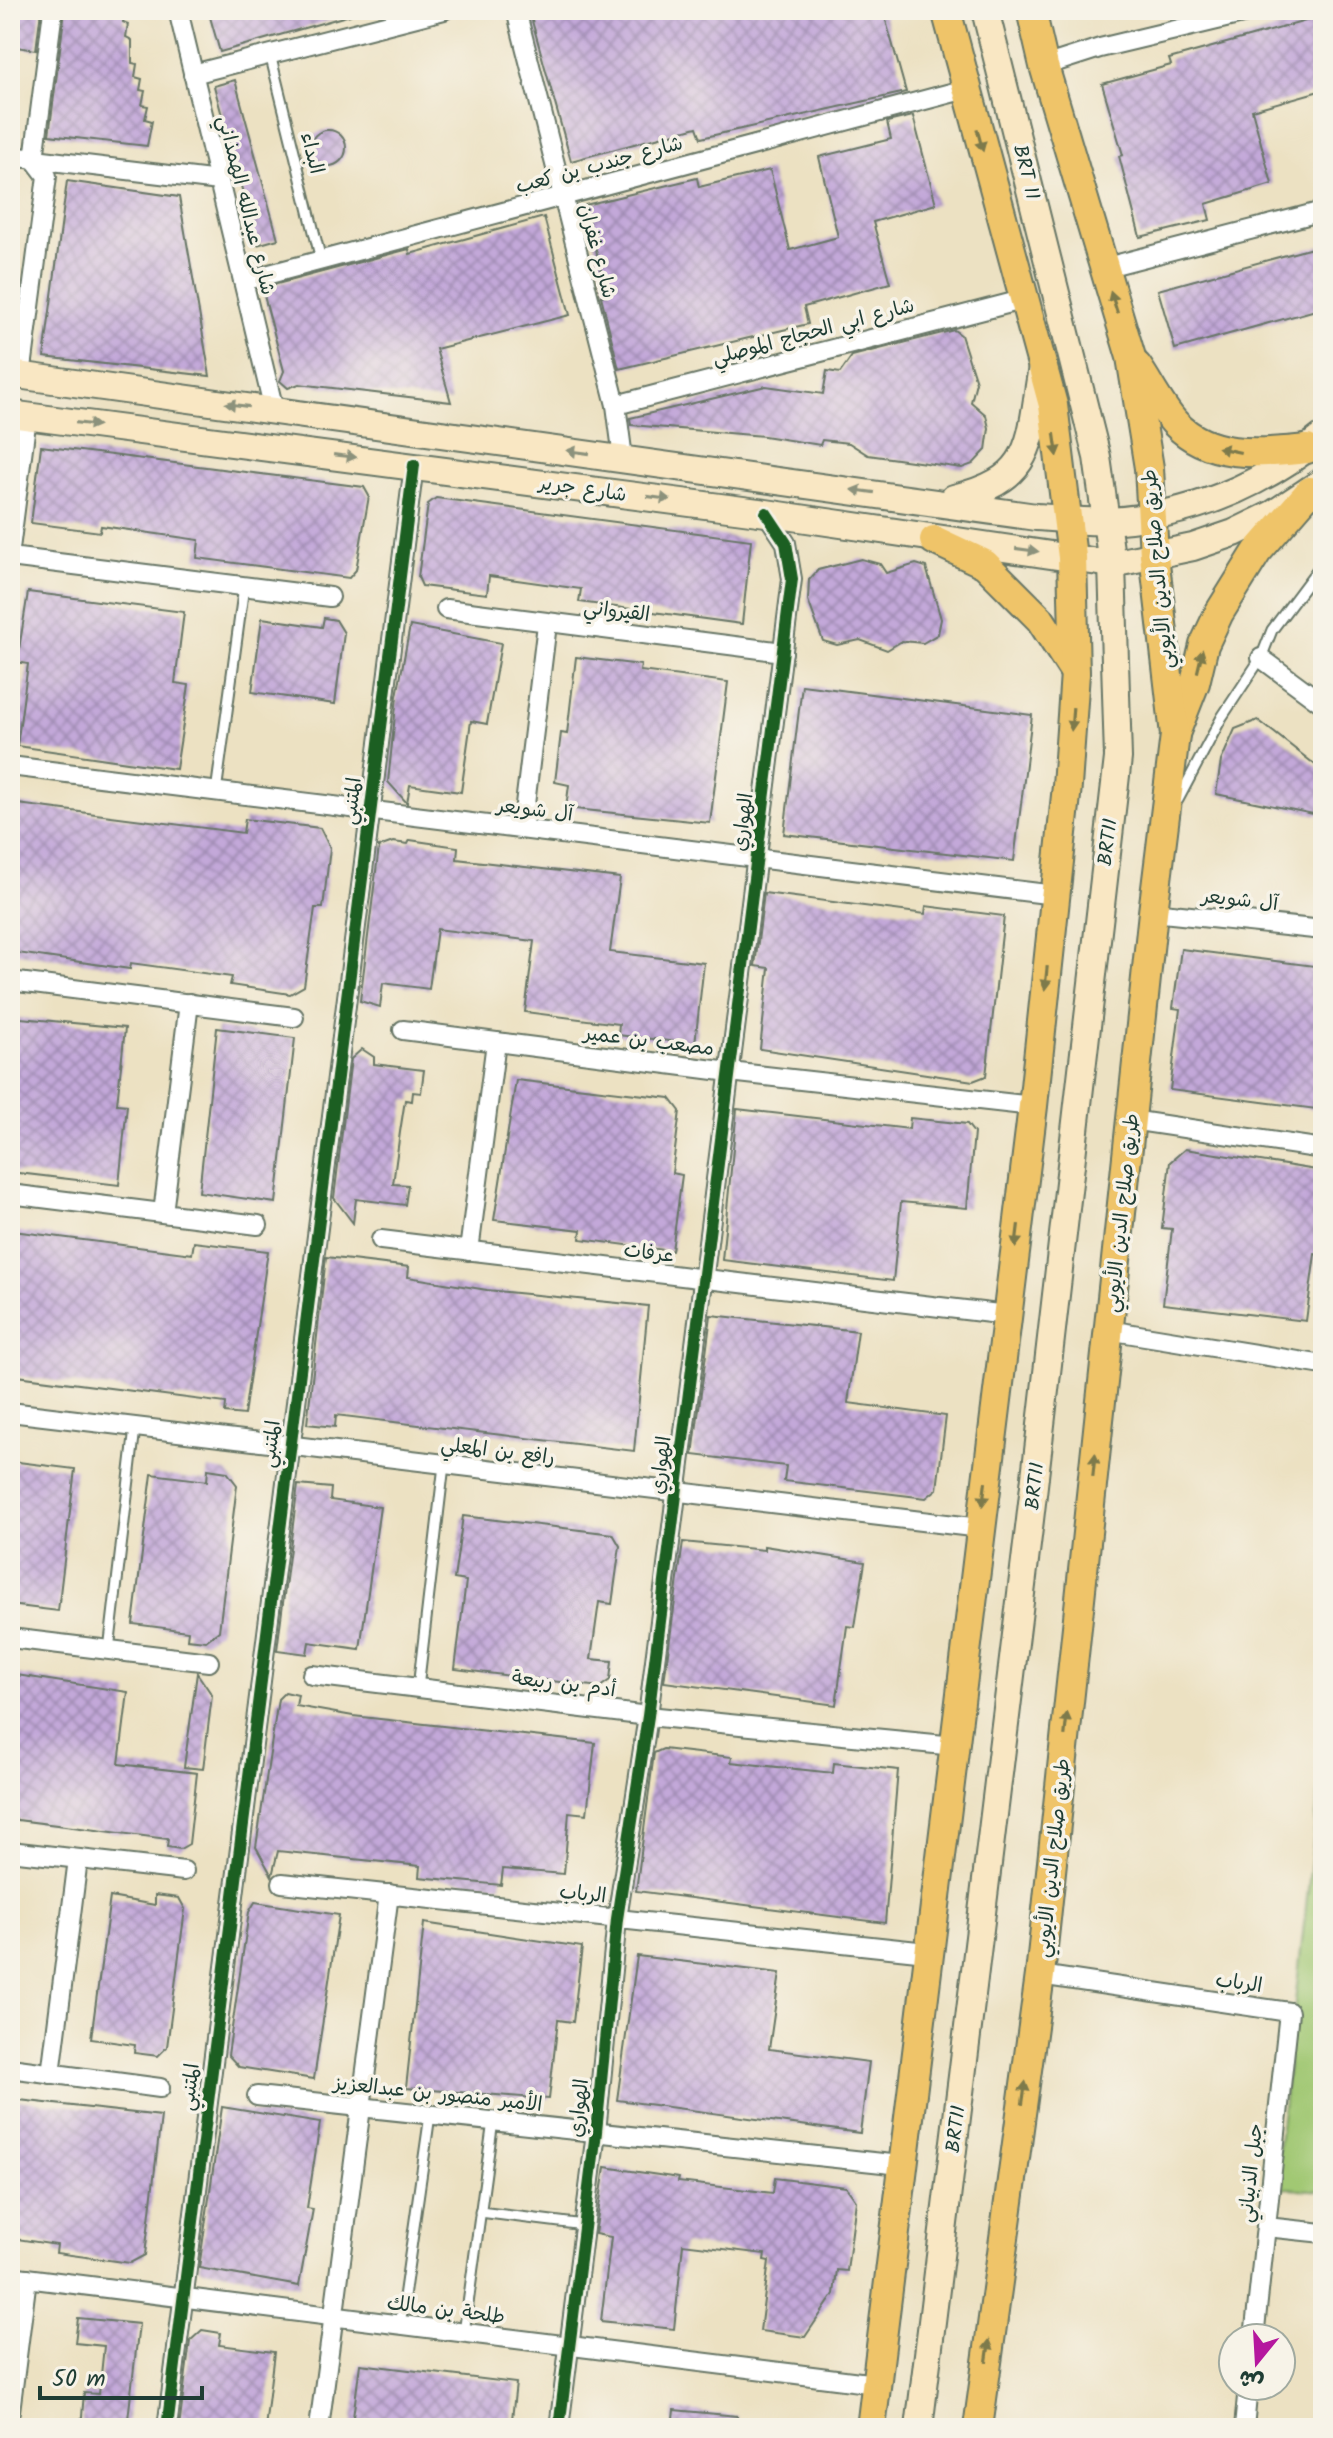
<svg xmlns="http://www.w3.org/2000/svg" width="1333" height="2438" font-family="Kalam,'Playpen Sans Arabic',sans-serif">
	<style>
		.park { fill: #a1c873; stroke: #608254; stroke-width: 2 }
		.building { fill: url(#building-cross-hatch) }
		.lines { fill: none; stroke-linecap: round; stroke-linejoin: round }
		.service-casing { stroke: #677666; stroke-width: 13 }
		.minor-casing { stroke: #677666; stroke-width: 22 }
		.secondary-casing { stroke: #677666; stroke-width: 30 }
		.primary-casing { stroke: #677666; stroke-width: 32 }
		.service { stroke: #fff; stroke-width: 9 }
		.minor { stroke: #fff; stroke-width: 18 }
		.secondary { stroke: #f9e7c3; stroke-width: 26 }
		.primary { stroke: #efc469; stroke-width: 28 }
		.cycleway-casing { stroke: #f7f3e8; stroke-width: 17 }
		.cycleway { stroke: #1b5e20; stroke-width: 12 }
		.oneway { fill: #7d7a4c }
		.oneway2 { fill: #8c927c }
		.labels { text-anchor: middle; stroke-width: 7; stroke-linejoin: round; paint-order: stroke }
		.street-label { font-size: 20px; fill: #1f3d34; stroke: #f7f3e8 }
	</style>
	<defs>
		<pattern id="building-cross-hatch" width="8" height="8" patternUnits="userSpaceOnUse" patternTransform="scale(2)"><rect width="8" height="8" fill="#c3a8d9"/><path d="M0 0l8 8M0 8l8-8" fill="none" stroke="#9e8ab1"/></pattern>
	</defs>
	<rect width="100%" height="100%" fill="#f7f3e8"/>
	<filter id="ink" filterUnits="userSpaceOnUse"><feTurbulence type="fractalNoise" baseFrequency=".0125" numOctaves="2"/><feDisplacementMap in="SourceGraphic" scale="16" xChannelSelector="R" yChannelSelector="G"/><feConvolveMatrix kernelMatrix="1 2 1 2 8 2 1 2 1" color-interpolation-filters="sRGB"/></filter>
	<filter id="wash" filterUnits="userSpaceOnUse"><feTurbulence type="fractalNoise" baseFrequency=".006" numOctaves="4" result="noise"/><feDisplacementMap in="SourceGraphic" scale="32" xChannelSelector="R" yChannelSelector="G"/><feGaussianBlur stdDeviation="1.8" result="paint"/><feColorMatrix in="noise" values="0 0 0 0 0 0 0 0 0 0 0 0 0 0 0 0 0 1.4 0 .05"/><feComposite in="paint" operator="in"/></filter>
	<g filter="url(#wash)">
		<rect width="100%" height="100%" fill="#ece1c2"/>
		<polygon class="park" points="1323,1757 1323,2191 1274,2187"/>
		<g id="blocks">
			<g class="building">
				<polygon points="10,10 41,10 36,50 10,46"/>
				<polygon points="65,10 125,10 123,22 128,24 126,37 132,40 132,63 137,64 135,77 142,79 140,90 145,91 142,105 148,106 145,119 152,121 147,146 49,135"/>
				<polygon points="208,10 349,10 350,15 220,52"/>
				<polygon points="529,10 883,10 906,92 701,138 697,127 571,161"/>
				<polygon points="1313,19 1323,55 1323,90 1252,110 1272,184 1206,204 1210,220 1140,237 1119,156 1123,155 1102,84 1171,65 1169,59"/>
				<polygon points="235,80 278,239 257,245 214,86"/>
				<polygon points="913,116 936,204 873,222 890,283 804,307 808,324 619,369 601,296 607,294 585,205 697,178 699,187 770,170 790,250 838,237 819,157 891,139 887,122"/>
				<circle cx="328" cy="148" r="18"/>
				<polygon points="67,181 179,197 210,376 44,357"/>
				<polygon points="544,217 570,315 436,349 451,402 299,384 288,388 280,381 284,371 262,288 409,249 410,254"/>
				<polygon points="1323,245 1323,308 1175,349 1158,290"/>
				<polygon points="954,330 961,335 976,382 971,402 986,415 989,428 986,450 973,464 962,468 868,455 849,443 822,440 820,445 764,436 631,425 630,418 766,386 823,394 827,371 840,373 852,356"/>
				<polygon points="41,446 364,487 369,496 356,570 349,578 197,558 199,540 101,526 100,532 31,523"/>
				<polygon points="436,498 751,540 742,624 579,602 581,589 489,576 487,594 422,586 418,577 428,504"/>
				<polygon points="861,559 880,564 886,573 916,564 926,567 941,619 938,634 923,643 902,641 887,650 860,640 837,645 823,641 808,600 809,580 818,570"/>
				<polygon points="28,592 184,612 175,683 189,685 176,769 17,746 28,664 17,662"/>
				<polygon points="262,618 322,627 324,618 336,620 344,633 335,704 252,692"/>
				<polygon points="410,626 501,643 487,724 471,721 461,792 410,785 407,803 388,782 397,696"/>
				<polygon points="576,657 641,665 640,671 728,682 710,823 566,808 569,785 555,782 561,733 567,734"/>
				<polygon points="802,685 1032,715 1014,861 784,834"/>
				<polygon points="1258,720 1323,771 1323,816 1216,794 1221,761 1235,729"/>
				<polygon points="10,803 243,833 245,819 320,828 330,848 323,908 315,908 304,986 290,994 230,985 232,977 131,963 130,969 10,952"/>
				<polygon points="410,840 458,847 457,859 620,878 610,952 704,963 695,1044 618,1035 619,1024 525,1012 534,941 437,929 429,989 383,983 380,1007 360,1001 379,847 393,842 408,844"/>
				<polygon points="764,893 925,914 926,906 1004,916 986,1076 973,1081 760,1049 769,968 755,966"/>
				<polygon points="1181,949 1323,967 1317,1049 1323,1050 1323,1056 1316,1109 1170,1090 1180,1009 1173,1008"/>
				<polygon points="10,1017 125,1028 117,1104 127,1105 119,1185 10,1172"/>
				<polygon points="217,1028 295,1038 276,1203 199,1192"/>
				<polygon points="362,1049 374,1057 374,1064 424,1070 421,1093 413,1092 412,1101 405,1100 400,1132 393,1184 408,1185 405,1205 356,1199 353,1223 334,1198 351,1059"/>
				<polygon points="516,1080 670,1098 680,1111 672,1173 682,1175 672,1251 580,1239 581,1230 494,1220"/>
				<polygon points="737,1109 909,1129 910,1118 967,1124 974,1133 967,1208 901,1202 893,1281 722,1260"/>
				<polygon points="1185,1149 1323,1171 1323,1255 1315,1254 1306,1321 1163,1304 1172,1229 1162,1228 1170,1162"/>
				<polygon points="13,1231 192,1254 194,1242 268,1251 244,1415 225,1413 226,1403 10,1375"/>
				<polygon points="326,1257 409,1267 408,1277 487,1290 648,1306 634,1451 336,1415 335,1427 307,1424"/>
				<polygon points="711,1315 858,1331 848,1403 946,1416 937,1489 926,1498 784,1481 786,1466 693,1455"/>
				<polygon points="10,1461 75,1469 58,1611 10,1605"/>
				<polygon points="208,1469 227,1472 237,1485 219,1631 206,1641 187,1639 188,1631 133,1624 152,1474 207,1481"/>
				<polygon points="298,1485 331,1488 330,1500 380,1507 360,1649 309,1642 307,1654 277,1650"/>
				<polygon points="463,1516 613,1534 620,1546 612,1604 599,1602 591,1659 612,1661 610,1680 600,1687 455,1669 466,1581 454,1579"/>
				<polygon points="683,1542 764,1550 764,1546 865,1562 855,1627 847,1626 836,1705 664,1682"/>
				<polygon points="197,1673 212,1695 203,1769 184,1767"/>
				<polygon points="10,1674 128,1692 119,1764 197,1773 189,1844 180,1849 167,1847 168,1839 10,1819"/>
				<polygon points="285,1692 298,1695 296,1706 353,1716 595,1743 587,1814 569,1812 564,1874 503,1869 501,1885 419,1877 420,1866 278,1851 272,1876 256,1847 278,1699"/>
				<polygon points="663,1749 732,1757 731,1762 833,1773 834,1763 898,1770 885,1923 636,1891 654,1753"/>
				<polygon points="155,1895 179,1898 185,1909 167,2047 158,2056 134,2053 135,2045 91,2039 110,1897 155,1905"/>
				<polygon points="255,1902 339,1915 314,2079 239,2067 228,2055 249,1912"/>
				<polygon points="424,1923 582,1947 573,2022 558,2020 549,2099 406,2088"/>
				<polygon points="637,1956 780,1973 769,2049 869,2062 860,2133 617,2100"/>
				<polygon points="10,2099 161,2116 145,2255 130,2263 56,2253 57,2245 10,2238"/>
				<polygon points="222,2107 320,2123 307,2208 313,2209 299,2286 199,2268"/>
				<polygon points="605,2167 679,2178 678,2182 773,2193 775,2178 846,2187 856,2201 847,2271 837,2270 834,2294 805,2337 760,2331 769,2261 764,2260 765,2254 683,2244 674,2329 601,2321 611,2237 595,2234"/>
				<polygon points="78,2318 139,2324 127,2428 81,2428 84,2393 99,2394 104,2346 75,2343"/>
				<polygon points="202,2330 221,2333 219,2345 274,2352 265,2428 179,2428 190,2341"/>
				<polygon points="360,2364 516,2383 511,2428 352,2425"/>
				<polygon points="674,2410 737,2416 737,2428 672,2428"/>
			</g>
		</g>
	</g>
	<g filter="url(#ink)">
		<use href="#blocks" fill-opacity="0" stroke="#677666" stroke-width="2"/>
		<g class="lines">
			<g class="service-casing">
				<g id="service">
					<polyline points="270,54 321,260"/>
					<polyline points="216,792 244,586"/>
					<polyline points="1178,800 1222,717 1261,658 1272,630 1323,562"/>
					<polyline points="109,1650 135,1428"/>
					<polyline points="418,1688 444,1465"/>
					<polyline points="480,2212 584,2225"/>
					<polyline points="400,2325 430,2115"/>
					<polyline points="464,2333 493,2121"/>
				</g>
			</g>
			<g class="minor-casing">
				<g id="minor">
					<polyline points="178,10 274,410"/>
					<polyline points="516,10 616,405 623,458"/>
					<polyline points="1044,66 1100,48 1259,10"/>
					<polyline points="193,74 444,10"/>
					<polyline points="10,156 219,181"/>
					<polyline points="1103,268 1323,211"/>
					<polyline points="243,281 966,89"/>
					<polyline points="21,376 47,176 34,159 53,10"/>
					<polyline points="616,405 1022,300"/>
					<polyline points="10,549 27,416"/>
					<polyline points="10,557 330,597"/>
					<polyline points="446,609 783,652"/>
					<polyline points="1261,658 1323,704"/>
					<polyline points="10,766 1055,895"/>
					<polyline points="522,829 547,624"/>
					<polyline points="1153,912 1323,930"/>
					<polyline points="10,981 294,1017"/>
					<polyline points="403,1030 730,1072 1033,1106"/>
					<polyline points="1131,1120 1323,1149"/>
					<polyline points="10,1194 258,1225"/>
					<polyline points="163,1213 189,1003"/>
					<polyline points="381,1240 1007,1315"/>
					<polyline points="469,1251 496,1042"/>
					<polyline points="1108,1330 1323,1365"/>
					<polyline points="10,1412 980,1528"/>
					<polyline points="10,1638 209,1662"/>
					<polyline points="312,1675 648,1716 955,1746"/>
					<polyline points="10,1851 184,1871"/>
					<polyline points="282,1883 927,1952"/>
					<polyline points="1040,1975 1289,2012 1254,2338"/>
					<polyline points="10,2068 160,2088"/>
					<polyline points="51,2074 78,1859"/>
					<polyline points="257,2096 901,2165"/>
					<polyline points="1266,2227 1323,2233"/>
					<polyline points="10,2276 876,2384"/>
					<polyline points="10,2411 27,2278"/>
					<polyline points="167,2428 414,465"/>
					<polyline points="319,2428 389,1894"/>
					<polyline points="559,2428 596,2132 617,1919 648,1716 792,579 786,543 766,513"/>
					<polyline points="1244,2428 1248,2386"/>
				</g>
			</g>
			<g class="secondary-casing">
				<g id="secondary">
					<path d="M 10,374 L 1036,517 C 1060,518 1086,523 1109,521 C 1191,516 1260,487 1323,436"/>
					<polyline points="10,414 766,513 1112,564 1193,547 1234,533 1273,514 1323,481"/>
					<path d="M 954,498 C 1037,478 1029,441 1042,367"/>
					<polyline points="919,2428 1030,1520 1118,758 1112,564 1097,457 985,10"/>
				</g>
			</g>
			<g class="primary-casing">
				<g id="primary">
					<path d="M 1137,366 C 1150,385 1161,408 1176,424 C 1211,460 1262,453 1307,449"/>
					<polyline points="934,540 985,564 1040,619 1075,673"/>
					<polyline points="1175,734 1195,683 1204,645 1219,613 1257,552 1310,491"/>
					<polyline points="871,2428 1033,1106 1067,786 1075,673 1072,557 1053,405 946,10"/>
					<polyline points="978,2428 1040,1975 1153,912 1175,735 1154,555 1149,468 1131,357 1044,66 1031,10"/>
				</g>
			</g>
			<use href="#service" class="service"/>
			<use href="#minor" class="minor"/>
			<use href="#secondary" class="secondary"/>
			<use href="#primary" class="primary"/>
			<g class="cycleway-casing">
				<g id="cycleway">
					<polyline points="167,2428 414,465"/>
					<polyline points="559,2428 596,2132 617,1919 648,1716 792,579 786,543 766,513"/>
				</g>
			</g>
			<use href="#cycleway" class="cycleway"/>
		</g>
		<defs><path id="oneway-solid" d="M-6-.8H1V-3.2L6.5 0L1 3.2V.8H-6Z" transform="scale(2)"/></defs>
		<g class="oneway">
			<use href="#oneway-solid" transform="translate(980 140) rotate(75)"/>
			<use href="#oneway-solid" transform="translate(1114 302) rotate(-107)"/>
			<use href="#oneway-solid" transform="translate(1056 445) rotate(82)"/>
			<use href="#oneway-solid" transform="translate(1229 450) rotate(-168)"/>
			<use href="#oneway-solid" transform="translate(1200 661) rotate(-77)"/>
			<use href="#oneway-solid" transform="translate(1072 719) rotate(94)"/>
			<use href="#oneway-solid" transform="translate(1046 978) rotate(96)"/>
			<use href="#oneway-solid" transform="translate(1017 1236) rotate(97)"/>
			<use href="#oneway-solid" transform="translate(1094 1465) rotate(-84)"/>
			<use href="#oneway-solid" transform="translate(984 1494) rotate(97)"/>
			<use href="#oneway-solid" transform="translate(1066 1724) rotate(-84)"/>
			<use href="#oneway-solid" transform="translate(1024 2093) rotate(-82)"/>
			<use href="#oneway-solid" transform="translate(988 2351) rotate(-82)"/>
		</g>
		<g class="oneway2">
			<use href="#oneway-solid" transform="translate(237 405) rotate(-172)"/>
			<use href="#oneway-solid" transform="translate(87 424) rotate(7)"/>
			<use href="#oneway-solid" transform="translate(578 452) rotate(-172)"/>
			<use href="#oneway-solid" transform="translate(345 456) rotate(7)"/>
			<use href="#oneway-solid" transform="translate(863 491) rotate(-172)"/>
			<use href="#oneway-solid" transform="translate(659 498) rotate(8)"/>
			<use href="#oneway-solid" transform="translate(1027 550) rotate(8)"/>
		</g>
	</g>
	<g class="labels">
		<g class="street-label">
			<text transform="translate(313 153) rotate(76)" y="7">البداء</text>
			<text transform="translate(599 164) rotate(-15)" y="7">شارع جندب بن كعب</text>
			<text transform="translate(1027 172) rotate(76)" y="7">BRT 11</text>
			<text transform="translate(247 205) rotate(76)" y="7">شارع عبدالله الهمذاني</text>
			<text transform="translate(598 251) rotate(75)" y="7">شارع غفران</text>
			<text transform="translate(813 331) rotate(-15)" y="7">شارع ابي الحجاج الموصلي</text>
			<text transform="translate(583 488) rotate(8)" y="7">شارع جرير</text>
			<text transform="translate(1157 569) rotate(-95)" y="7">طريق صلاح الدين الأيوبي</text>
			<text transform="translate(617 610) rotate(7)" y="7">القيرواني</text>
			<text transform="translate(351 801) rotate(-83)" y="7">المتنبي</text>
			<text transform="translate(535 809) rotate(7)" y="7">آل شويعر</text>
			<text transform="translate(742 822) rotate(-83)" y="7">الهواري</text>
			<text transform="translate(1107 842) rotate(-83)" y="7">BRT11</text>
			<text transform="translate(1240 899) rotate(6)" y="7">آل شويعر</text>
			<text transform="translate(649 1040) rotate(7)" y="7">مصعب بن عمير</text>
			<text transform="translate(1121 1213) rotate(-84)" y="7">طريق صلاح الدين الأيوبي</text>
			<text transform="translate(649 1252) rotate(7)" y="7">عرفات</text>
			<text transform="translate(270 1444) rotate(-83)" y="7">المتنبي</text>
			<text transform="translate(498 1450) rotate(7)" y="7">رافع بن المعلي</text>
			<text transform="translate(660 1465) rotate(-83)" y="7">الهواري</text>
			<text transform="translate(1034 1486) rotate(-84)" y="7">BRT11</text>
			<text transform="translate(564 1683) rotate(7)" y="7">أدم بن ربيعة</text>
			<text transform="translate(1052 1858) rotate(-84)" y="7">طريق صلاح الدين الأيوبي</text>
			<text transform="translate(583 1893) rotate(6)" y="7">الرباب</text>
			<text transform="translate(1239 1982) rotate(8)" y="7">الرباب</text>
			<text transform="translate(189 2087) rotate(-83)" y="7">المتنبي</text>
			<text transform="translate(438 2093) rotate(6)" y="7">الأمير منصور بن عبدالعزيز</text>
			<text transform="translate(578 2108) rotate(-84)" y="7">الهواري</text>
			<text transform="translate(955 2129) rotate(-83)" y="7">BRT11</text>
			<text transform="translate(1250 2173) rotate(-84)" y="7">جبل الذبياني</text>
			<text transform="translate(446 2309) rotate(7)" y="7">طلحة بن مالك</text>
		</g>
	</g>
	<rect width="1333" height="2438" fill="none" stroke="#f7f3e8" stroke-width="40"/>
	<g transform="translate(1257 2362) rotate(198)"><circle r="38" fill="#f7f3e8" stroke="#a1aaa0" stroke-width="2"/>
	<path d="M0-6L14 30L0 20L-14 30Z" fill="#b5179e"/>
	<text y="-12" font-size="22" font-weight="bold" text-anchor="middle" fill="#1f3d34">ش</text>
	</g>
	<path d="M40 2386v12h162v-12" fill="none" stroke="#1f3d34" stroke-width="4"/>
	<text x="52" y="2386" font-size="24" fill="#1f3d34" stroke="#f7f3e8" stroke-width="6" paint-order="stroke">50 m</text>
</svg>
